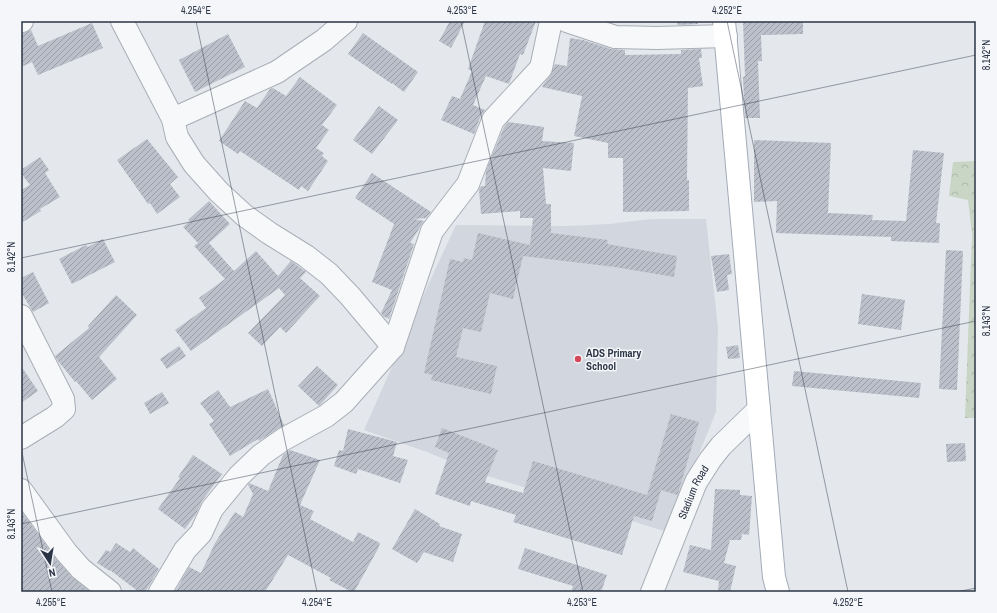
<svg xmlns="http://www.w3.org/2000/svg" width="997" height="613" font-family="'Archivo Narrow',sans-serif">
	<style>
		.built { fill: #d2d6de }
		.forest { fill: url(#forest-crowns) }
		.building { fill: url(#building-hatch) }
		.lines { fill: none; stroke-linecap: round; stroke-linejoin: round }
		.minor-casing { stroke: #a9aeb7; stroke-width: 24 }
		.major-casing { stroke: #a3abb8; stroke-width: 24 }
		.minor { stroke: #f7f8fa; stroke-width: 22 }
		.major { stroke: #fff; stroke-width: 22 }
		.ticks { fill: none; stroke: #2b3445; stroke-width: 1; stroke-opacity: 0.45 }
		.poi-dot { fill: #d1495b; stroke: #f4f6f9; stroke-width: 1.5 }
		.labels { text-anchor: middle; stroke-width: 3; stroke-linejoin: round; paint-order: stroke }
		.poi-label { font-size: 11px; font-weight: bold; fill: #2b3445; stroke: #f4f6f9; text-anchor: start }
		.street-label { font-size: 11px; fill: #2b3445; stroke: #f4f6f9 }
		.neatline { fill: none; stroke: #2b3445; stroke-width: 1.5 }
		.ticks-label { font-size: 10px; text-anchor: middle; fill: #2b3445 }
	</style>
	<defs>
		<pattern id="forest-crowns" width="20" height="18" patternUnits="userSpaceOnUse"><rect width="20" height="18" fill="#c9d6c5"/><path d="M2 6a3 3 0 1 1 6 0M12 15a3 3 0 1 1 6 0" fill="none" stroke="#adb8ab"/></pattern>
		<pattern id="building-hatch" width="6" height="6" patternUnits="userSpaceOnUse"><rect width="6" height="6" fill="#bbc0ca"/><path d="M-1 1l2-2M0 6l6-6M5 7l2-2" fill="none" stroke="#989da6"/></pattern>
	</defs>
	<rect width="100%" height="100%" fill="#e4e7ec"/>
	<polygon class="built" points="651,219 706,219 718,327 716,412 667,532 475,472 427,452 364,430 434,272 456,225 567,226 609,224"/>
	<polygon class="forest" points="976,161 976,418 965,418 972,234 968,200 949,196 953,162"/>
	<g class="building">
		<polygon points="450,21 465,21 451,48 439,41"/>
		<polygon points="485,21 536,21 523,55 520,54 509,84 486,76 473,105 485,110 481,115 474,134 441,120 452,96 460,99 472,71 468,69"/>
		<polygon points="677,21 697,21 698,24 678,25"/>
		<polygon points="743,21 803,21 803,34 761,35 762,61 758,61 760,118 745,118 743,77 745,76"/>
		<polygon points="92,23 103,48 38,75 32,62 21,67 21,34 31,30 38,46"/>
		<polygon points="363,33 418,72 404,92 392,83 392,84 348,54"/>
		<polygon points="228,34 245,67 195,92 179,60"/>
		<polygon points="570,38 583,40 611,49 625,50 625,55 681,54 681,50 701,49 702,58 699,58 703,86 688,88 687,180 689,180 689,211 623,212 623,158 608,158 608,143 574,136 582,96 542,87 543,85 550,76 555,64 567,66"/>
		<polygon points="300,77 337,105 322,125 329,130 316,148 324,153 322,156 328,161 308,191 301,186 299,190 240,151 238,154 219,141 245,101 257,108 270,89 273,88 286,96"/>
		<polygon points="379,106 398,120 372,154 353,140"/>
		<polygon points="508,122 544,127 542,141 574,143 571,171 543,168 546,204 551,204 551,233 608,240 607,244 677,256 674,277 615,267 523,256 513,299 490,293 481,332 463,328 456,357 497,366 491,394 431,380 433,375 424,373 450,259 463,262 464,258 472,260 478,233 530,245 533,218 520,218 520,211 481,214 479,189 481,186 485,186 486,171 504,127"/>
		<polygon points="147,139 178,177 170,184 180,197 157,214 150,203 148,204 117,160"/>
		<polygon points="754,140 831,143 828,213 873,215 872,220 906,221 913,150 944,153 936,223 940,223 939,243 891,241 891,237 776,233 777,201 754,202"/>
		<polygon points="40,157 49,170 45,173 60,197 40,209 41,211 21,223 21,190 30,185 21,173 21,170"/>
		<polygon points="372,173 431,212 426,218 414,219 424,221 410,243 414,244 389,319 383,316 381,313 392,290 372,282 394,224 355,198"/>
		<polygon points="209,201 230,224 209,243 234,271 256,251 278,276 291,261 306,272 300,278 320,296 286,333 280,327 262,346 248,333 285,295 279,288 191,351 175,330 206,308 199,298 225,279 194,246 198,243 183,227 190,221 188,220"/>
		<polygon points="103,239 115,262 72,284 59,259 86,245 88,247"/>
		<polygon points="946,250 963,251 957,390 939,389"/>
		<polygon points="729,254 732,274 727,275 729,290 717,292 711,256"/>
		<polygon points="33,272 49,303 33,312 21,292 21,278"/>
		<polygon points="862,294 905,300 901,330 858,324"/>
		<polygon points="116,295 137,315 99,357 117,379 92,400 76,381 75,382 58,361 55,356 89,328 88,326"/>
		<polygon points="738,345 740,358 728,359 726,347"/>
		<polygon points="179,346 186,356 167,369 160,359"/>
		<polygon points="21,366 38,391 21,403"/>
		<polygon points="317,366 338,385 319,406 298,386"/>
		<polygon points="794,371 921,383 919,398 792,386"/>
		<polygon points="268,389 284,425 259,441 258,439 230,456 209,424 214,421 200,403 218,390 230,407"/>
		<polygon points="162,392 169,403 150,414 144,403"/>
		<polygon points="671,414 699,422 678,494 677,495 661,490 652,521 634,516 622,555 513,522 516,515 471,501 470,506 435,494 449,453 435,447 442,428 498,450 485,482 523,493 533,461 647,495"/>
		<polygon points="348,429 397,442 393,456 408,460 400,483 358,469 356,474 334,466 339,450 343,451"/>
		<polygon points="965,443 966,461 947,462 946,444"/>
		<polygon points="290,450 320,460 300,505 314,511 310,519 353,542 358,532 380,543 378,549 354,592 352,592 329,580 331,578 288,555 265,592 175,592 189,567 201,573 215,543 235,512 243,517 253,494 248,485 249,483 268,491 283,455"/>
		<polygon points="193,455 222,474 202,501 196,514 185,529 158,509 180,478 178,477"/>
		<polygon points="715,489 740,490 740,495 752,496 749,535 742,534 741,540 730,540 724,563 736,566 730,592 718,592 719,581 683,572 690,545 711,550"/>
		<polygon points="415,509 440,524 439,526 462,534 453,562 424,552 417,563 392,549"/>
		<polygon points="21,511 57,560 72,577 90,592 21,592"/>
		<polygon points="116,543 130,552 133,548 159,569 145,592 139,592 110,570 110,571 97,563 106,550 110,552"/>
		<polygon points="525,548 607,575 601,592 571,592 573,586 518,569"/>
	</g>
	<g class="lines">
		<g class="minor-casing">
			<g id="minor">
				<polyline points="21,21 22,21"/>
				<polyline points="122,21 173,119 177,137 194,164 219,192 244,215 269,233 306,256 329,274 350,296 393,347"/>
				<polyline points="567,21 615,37 657,38 726,36"/>
				<polyline points="173,119 277,72 324,40 346,21"/>
				<polyline points="21,316 63,399 64,409 55,417 21,438"/>
				<polyline points="21,490 66,552 81,569 110,592"/>
				<polyline points="160,592 185,550 201,533 212,509 239,476 261,455 284,439 326,416 344,402 393,347 432,231 468,184 493,120 541,68 551,21"/>
				<path id="s1" d="M 652,592 L 696,482 L 710,460 L 721,446 L 759,409"/>
			</g>
		</g>
		<g class="major-casing">
			<polyline id="major" points="724,21 774,577 778,592"/>
		</g>
		<use href="#minor" class="minor"/>
		<use href="#major" class="major"/>
	</g>
	<path class="ticks" d="M 196,21 L 317,592M 461,21 L 583,592M 727,21 L 848,592M 21,258 L 976,55M 21,448 L 52,592M 21,524 L 976,321M 956,592 L 976,588"/>
	<circle class="poi-dot" cx="578" cy="359" r="4"/>
	<g class="labels">
		<g class="poi-label">
			<text x="586" y="357">ADS Primary<tspan x="586" dy="13">School</tspan></text>
		</g>
		<g class="street-label">
			<text dy="4" stroke="none"><textPath href="#s1" startOffset="108">Stadium Road</textPath></text>
		</g>
	</g>
	<rect width="997" height="613" fill="none" stroke="#f4f6f9" stroke-width="44"/>
	<g transform="translate(50 563) rotate(168)" stroke="#f4f6f9" stroke-width="3" paint-order="stroke">
	<path d="M0-3L7 15L0 10L-7 15Z" fill="#2b3445"/>
	<text y="-6" font-size="11" font-weight="bold" text-anchor="middle" fill="#2b3445">N</text>
	</g>
	<rect x="22" y="22" width="953" height="569" class="neatline"/>
	<g class="ticks-label">
		<text x="196" y="14">4.254°E</text>
		<text x="462" y="14">4.253°E</text>
		<text x="727" y="14">4.252°E</text>
		<text transform="translate(986 55) rotate(-90)" y="4">8.142°N</text>
		<text transform="translate(11 257) rotate(-90)" y="4">8.142°N</text>
		<text transform="translate(986 321) rotate(-90)" y="4">8.143°N</text>
		<text transform="translate(11 524) rotate(-90)" y="4">8.143°N</text>
		<text x="51" y="606">4.255°E</text>
		<text x="317" y="606">4.254°E</text>
		<text x="582" y="606">4.253°E</text>
		<text x="848" y="606">4.252°E</text>
	</g>
</svg>
